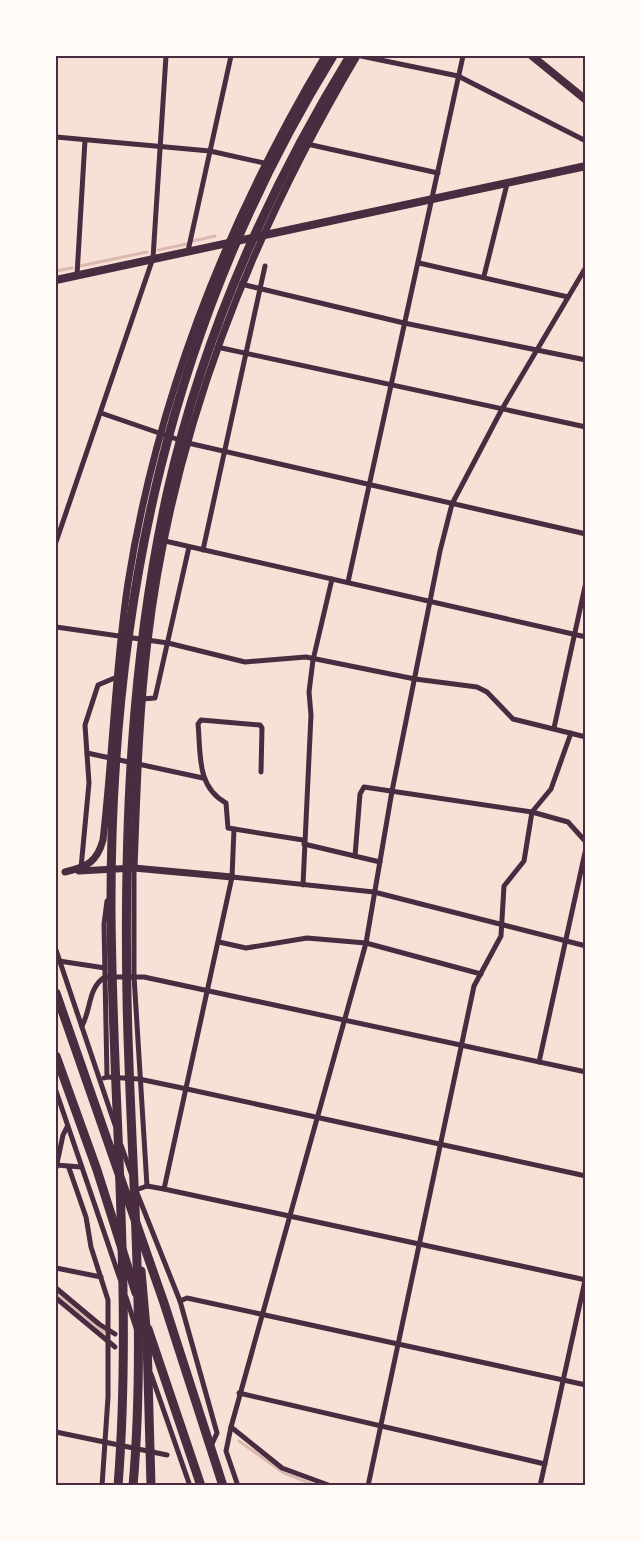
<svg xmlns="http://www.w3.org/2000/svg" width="641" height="1541" font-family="'Public Sans',sans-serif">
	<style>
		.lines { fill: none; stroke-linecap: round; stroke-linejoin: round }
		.stream { stroke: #dcb8b0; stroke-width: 3 }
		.minor { stroke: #4a2c40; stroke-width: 5 }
		.tertiary { stroke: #4a2c40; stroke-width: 7 }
		.secondary { stroke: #4a2c40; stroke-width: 8 }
		.trunk { stroke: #4a2c40; stroke-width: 9 }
		.motorway { stroke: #4a2c40; stroke-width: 9 }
		.neatline { fill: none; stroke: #4a2c40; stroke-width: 2 }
	</style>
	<rect width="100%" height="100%" fill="#f7e1d7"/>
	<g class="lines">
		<g class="stream">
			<polyline points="193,241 215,236"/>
			<polyline points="158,250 187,244"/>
			<polyline points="80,266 147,252"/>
			<polyline points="56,271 72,268"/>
			<polyline points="56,1292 104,1332"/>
			<polyline points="239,1441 284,1473 317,1486"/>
		</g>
		<g class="minor">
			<polyline points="361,56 458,76 586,141"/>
			<polyline points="56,137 210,151 264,163"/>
			<polyline points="307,144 438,173"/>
			<polyline points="188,251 231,56"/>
			<polyline points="419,263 568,297"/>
			<polyline points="77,275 85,140"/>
			<polyline points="484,276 507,184"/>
			<polyline points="241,284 404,323 586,360"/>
			<polyline points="217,347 586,427"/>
			<polyline points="101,413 188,443 586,534"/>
			<polyline points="165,541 586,637"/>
			<polyline points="56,542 153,258 166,56"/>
			<polyline points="203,550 265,266"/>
			<polyline points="348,582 463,56"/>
			<polyline points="56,627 168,643 245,662 306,657 415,679 477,687 487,692 513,719 586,737"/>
			<polyline points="142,699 155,698 189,547"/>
			<polyline points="554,728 586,582"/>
			<polyline points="571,733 551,789 532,812 568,822 586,842"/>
			<polyline points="87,753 203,778"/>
			<path d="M 261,772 L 262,728 L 260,725 L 201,720 L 198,724 C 201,753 196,787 226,803 L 228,828 L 303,840"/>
			<polyline points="304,844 380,862"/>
			<polyline points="355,856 360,794 364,787 532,812 524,861 504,886 501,936 474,986 368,1486"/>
			<polyline points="81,868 89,783 85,725 98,685 117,677"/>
			<polyline points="134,868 134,976 147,1186"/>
			<polyline points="232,877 374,892 586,946"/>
			<polyline points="303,885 311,715 309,692 313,660 332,579"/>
			<polyline points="219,942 246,948 307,938 366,943 481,974"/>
			<polyline points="56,950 115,1125"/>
			<polyline points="59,961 105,968"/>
			<path d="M 82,1026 C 91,1010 88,987 105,977 L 144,977 L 586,1072"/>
			<polyline points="539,1062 586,848"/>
			<polyline points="107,1077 139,1079 187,1089 586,1176"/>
			<polyline points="104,1078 107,1077 104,924 107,901"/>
			<polyline points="56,1091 120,1279"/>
			<polyline points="121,1145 131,1173"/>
			<polyline points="56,1165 81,1167"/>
			<polyline points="56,1168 63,1135 67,1127"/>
			<polyline points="69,1168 86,1217 91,1247 108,1300 108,1397 102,1486"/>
			<polyline points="164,1189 232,877 234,829"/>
			<polyline points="136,1190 147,1186 164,1189 586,1280"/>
			<polyline points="137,1193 180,1301 217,1433 211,1446"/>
			<polyline points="56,1268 101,1277"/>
			<polyline points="56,1288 99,1324 115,1334"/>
			<polyline points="126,1297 136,1328"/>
			<polyline points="56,1298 115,1347"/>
			<polyline points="180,1301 187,1298 586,1385"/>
			<polyline points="151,1374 190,1486"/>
			<polyline points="239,1393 545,1464"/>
			<polyline points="231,1427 282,1468 331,1486"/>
			<polyline points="56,1432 167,1455"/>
			<polyline points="238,1486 226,1451 231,1427 366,943 392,791 440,551 452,504 502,409 586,267"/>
			<polyline points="540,1486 586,1276"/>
		</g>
		<g class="tertiary">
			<path d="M 134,868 C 137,792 139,716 148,641 C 173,430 250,237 357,56"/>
			<polyline points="79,871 134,868 232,877"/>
			<path d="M 65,872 C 87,867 97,862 103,840 C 113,754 115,668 128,583 C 158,394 228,219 325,56"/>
		</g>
		<g class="secondary">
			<polyline points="532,56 586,100"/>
			<polyline points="56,280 586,166"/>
		</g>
		<g class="trunk">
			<polyline points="56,993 164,1303 223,1486"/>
			<polyline points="56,1056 97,1170 136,1293"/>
			<polyline points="148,1329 201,1486"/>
		</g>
		<g class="motorway">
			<polyline points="141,1271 147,1339 151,1486"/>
			<path d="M 118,1486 C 133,1294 112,1101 111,909 C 110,602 171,319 333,56"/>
			<path d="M 133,1486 C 147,1326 130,1158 127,998 C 124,827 131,657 168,490 C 203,336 268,190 350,56"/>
		</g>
	</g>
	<rect width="641" height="1541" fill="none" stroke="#fffaf5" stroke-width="114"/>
	<rect x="57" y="57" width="527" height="1427" class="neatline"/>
</svg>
